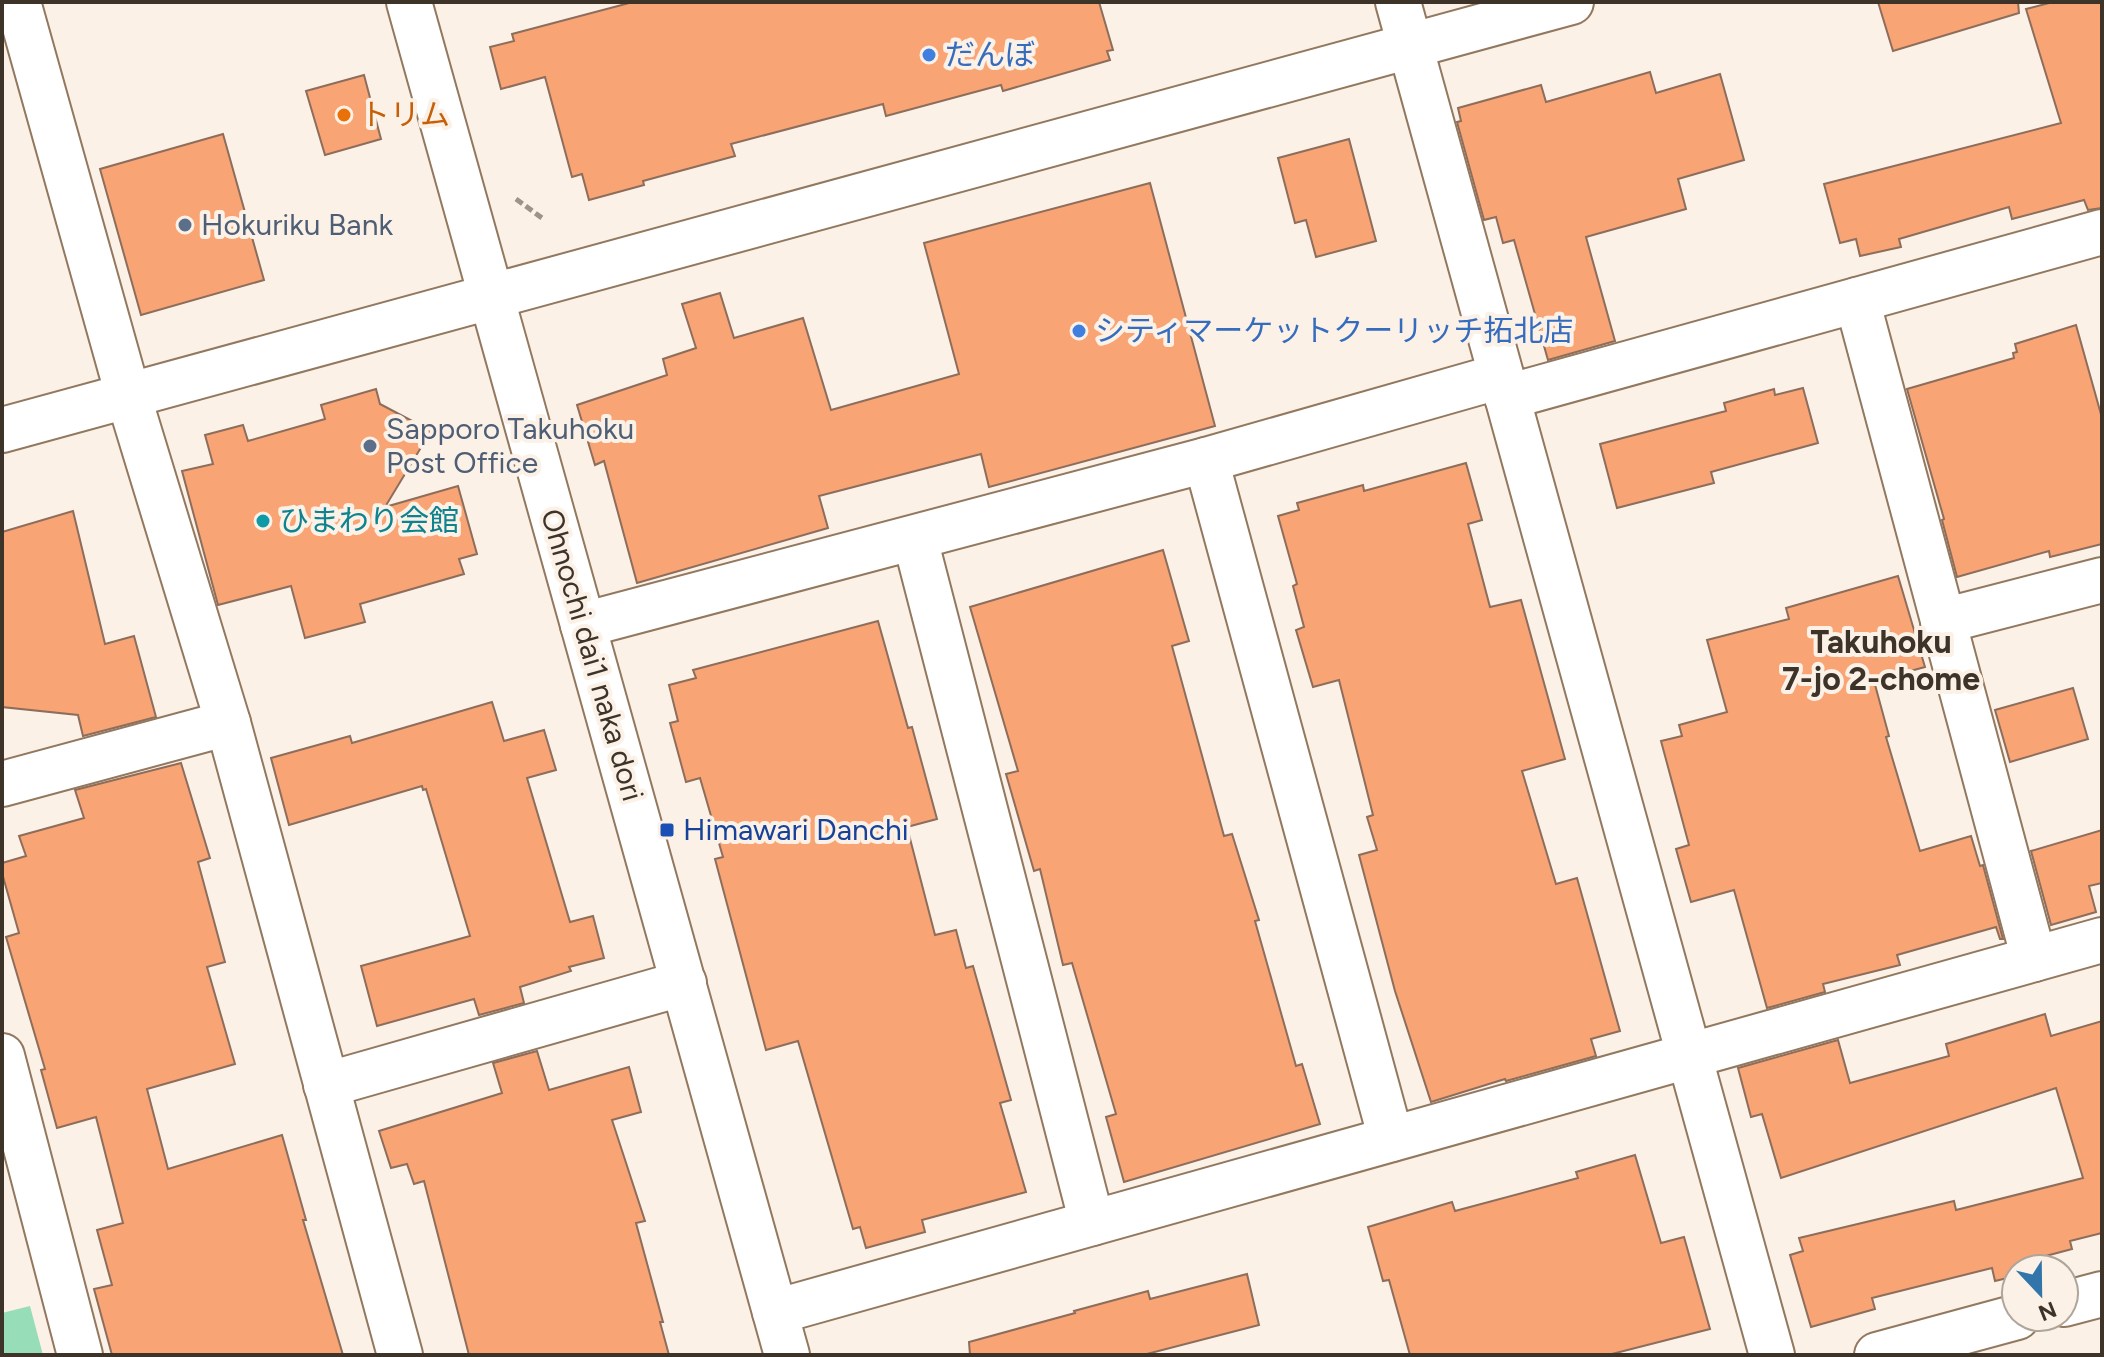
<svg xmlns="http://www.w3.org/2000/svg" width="2104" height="1357" font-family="Figtree,'Noto Sans JP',sans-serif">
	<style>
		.green { fill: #97ddb7 }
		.building { fill: #f9a474; stroke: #8d6d5b; stroke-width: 2 }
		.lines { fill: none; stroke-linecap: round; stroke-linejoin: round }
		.minor-casing { stroke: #92785f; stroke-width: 48 }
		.path { stroke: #9e9388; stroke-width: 5; stroke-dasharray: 8 4; stroke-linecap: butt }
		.minor { stroke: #fff; stroke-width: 44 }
		.shop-dot { fill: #3f7fe0; stroke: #fcf1e6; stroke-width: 3 }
		.food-dot { fill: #e8710a; stroke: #fcf1e6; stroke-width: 3 }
		.service-dot { fill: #5c6f8a; stroke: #fcf1e6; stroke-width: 3 }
		.culture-dot { fill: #0f9aa8; stroke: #fcf1e6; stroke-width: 3 }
		.transit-dot { fill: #1a4fb4; stroke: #fcf1e6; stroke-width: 3 }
		.labels { text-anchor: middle; stroke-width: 8; stroke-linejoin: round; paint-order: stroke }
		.shop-label { font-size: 30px; fill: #366cbe; stroke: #fcf1e6; text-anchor: start }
		.food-label { font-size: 30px; fill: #c56008; stroke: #fcf1e6; text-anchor: start }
		.service-label { font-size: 30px; fill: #4e5e75; stroke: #fcf1e6; text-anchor: start }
		.culture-label { font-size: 30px; fill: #0d838f; stroke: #fcf1e6; text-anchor: start }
		.street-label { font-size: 30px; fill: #3e3328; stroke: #fcf1e6 }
		.transit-label { font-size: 30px; fill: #164399; stroke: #fcf1e6; text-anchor: start }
		.neighbourhood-label { font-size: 32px; font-weight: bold; fill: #3e3328; stroke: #fcf1e6 }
	</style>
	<rect width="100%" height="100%" fill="#fcf1e6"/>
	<polygon class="green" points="30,1306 43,1355 2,1355 2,1313"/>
	<g class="building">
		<polygon points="633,2 1099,2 1113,50 1107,51 1110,60 1003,91 1001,85 886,116 883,104 731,144 735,156 643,181 644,185 589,200 582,174 572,177 545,77 501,89 490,47 514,41 512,34"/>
		<polygon points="1878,2 2018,2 2019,13 1893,51"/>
		<polygon points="2053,2 2102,2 2102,208 2088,210 2084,200 2012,219 2009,207 1899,239 1901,247 1860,256 1856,239 1840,243 1824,184 2061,123 2026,9"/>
		<polygon points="1650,72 1656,93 1720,74 1744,160 1678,179 1686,209 1586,237 1615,341 1548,360 1514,240 1503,243 1496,217 1484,220 1457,122 1461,121 1458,108 1541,85 1546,102"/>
		<polygon points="364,75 381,139 325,155 306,91"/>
		<polygon points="223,134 264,280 141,315 100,169"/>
		<polygon points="1349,139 1376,241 1316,257 1306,220 1295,223 1278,158"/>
		<polygon points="1150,183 1215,426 989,487 981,454 819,496 828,528 637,583 604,461 595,465 577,405 667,375 663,359 696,348 682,304 720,293 734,338 803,318 831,410 959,374 924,243"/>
		<polygon points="2076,325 2102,418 2102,544 2050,557 2049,551 1957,577 1942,520 1944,519 1907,389 2014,358 2013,353 2017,352 2015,344"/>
		<polygon points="1803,388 1818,443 1711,472 1714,483 1617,508 1600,444 1726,411 1724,403 1774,389 1775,395"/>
		<polygon points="376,389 380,404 431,431 385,507 458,486 477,554 459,559 464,574 360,604 365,622 305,638 291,586 218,605 182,471 213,464 205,435 243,425 248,441 325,419 321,405"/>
		<polygon points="1466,463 1482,520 1468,524 1490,607 1521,600 1565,759 1522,771 1556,884 1577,878 1620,1031 1591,1039 1596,1056 1506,1081 1505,1079 1431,1102 1395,991 1359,855 1377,850 1367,817 1373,815 1339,680 1313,687 1296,630 1304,627 1293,586 1297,584 1278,516 1299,510 1297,503 1363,485 1364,491"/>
		<polygon points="73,511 105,644 134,636 156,717 83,736 78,715 2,707 2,532"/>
		<polygon points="1163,550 1189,641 1172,646 1224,836 1232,834 1259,920 1255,921 1296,1066 1302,1064 1320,1124 1124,1182 1106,1117 1116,1114 1072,963 1063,965 1040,869 1034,871 1006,774 1018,771 970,607"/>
		<polygon points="1898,576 1925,667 1874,681 1889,736 1886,737 1920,851 1971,836 1980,866 1983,865 2003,939 2000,939 1996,927 1897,955 1900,965 1823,984 1825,992 1767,1008 1734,890 1691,902 1676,849 1689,845 1661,741 1682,736 1679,725 1727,712 1707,640 1789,619 1786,608"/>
		<polygon points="878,621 908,728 912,727 937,819 907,827 935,935 956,930 966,968 973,966 1011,1100 1000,1103 1026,1192 922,1220 925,1232 866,1248 860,1227 853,1229 798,1041 766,1050 715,859 723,857 700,778 686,782 670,723 678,721 669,685 696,678 693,670"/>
		<polygon points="2073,688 2088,739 2010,762 1995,710"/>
		<polygon points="492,702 504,741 544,730 556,770 527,778 570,922 593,916 604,958 569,967 571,971 520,987 524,1003 479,1015 474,999 377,1026 361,966 470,936 426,789 423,790 422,786 289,825 271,758 350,736 352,743"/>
		<polygon points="181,763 210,858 198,862 225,962 207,967 235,1064 147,1089 168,1169 282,1135 306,1220 303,1220 343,1355 112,1355 94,1289 112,1285 97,1230 123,1223 96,1117 57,1128 41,1070 45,1069 6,937 19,933 2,873 2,863 26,856 19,836 84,818 75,790"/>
		<polygon points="2102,830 2102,883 2089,886 2096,912 2051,925 2031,851"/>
		<polygon points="2045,1014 2051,1036 2102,1021 2102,1233 2070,1241 2072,1249 2042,1257 2045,1269 2016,1269 2016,1276 1995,1281 1992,1268 1872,1298 1875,1309 1811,1327 1790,1255 1803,1251 1799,1238 1954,1201 1956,1210 2083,1178 2056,1088 1781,1178 1762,1114 1751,1117 1738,1068 1838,1040 1850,1083 1949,1056 1946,1044"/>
		<polygon points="537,1051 549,1090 629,1067 641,1112 612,1120 645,1221 636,1223 663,1322 660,1322 669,1355 469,1355 424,1181 414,1184 407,1164 391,1168 379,1131 502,1093 493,1063"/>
		<polygon points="1635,1155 1661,1243 1684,1237 1710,1329 1608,1355 1410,1355 1389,1280 1383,1281 1368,1227 1452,1202 1455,1211 1578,1178 1576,1172"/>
		<polygon points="1247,1274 1259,1325 1143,1355 970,1355 969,1342 1075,1313 1074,1311 1148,1291 1150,1299"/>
	</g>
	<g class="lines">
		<g class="minor-casing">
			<g id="minor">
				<polyline points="18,2 128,395 228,723 400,1355"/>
				<polyline points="409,2 787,1355"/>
				<polyline points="1398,2 1772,1355"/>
				<polyline points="1857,300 2034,959"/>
				<polyline points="1507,397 2102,232"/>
				<polyline points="2,430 1571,2"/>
				<polyline points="1206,460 1391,1139"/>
				<polyline points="915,539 1092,1223"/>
				<polyline points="1943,621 2102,580"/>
				<polyline points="583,625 1206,460 1501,376"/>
				<polyline points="2,784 228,723"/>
				<polyline points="2,1056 80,1355"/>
				<polyline points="326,1085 684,983"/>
				<polyline points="2064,1304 2102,1294"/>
				<polyline points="775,1312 2102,940"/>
				<polyline points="1877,1355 2017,1317"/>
			</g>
		</g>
		<polyline class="path" points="516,199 542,218"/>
		<use href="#minor" class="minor"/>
	</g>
	<g class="shop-dot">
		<circle cx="929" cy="55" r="8"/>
		<circle cx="1079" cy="331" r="8"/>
	</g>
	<circle class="food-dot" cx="344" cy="115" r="8"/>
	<g class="service-dot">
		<circle cx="185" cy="225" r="8"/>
		<circle cx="370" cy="446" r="8"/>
	</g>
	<circle class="culture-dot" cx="263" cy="521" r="8"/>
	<rect class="transit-dot" x="659" y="822" width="16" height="16" rx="4"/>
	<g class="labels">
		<g class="shop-label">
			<text x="945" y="65">だんぼ</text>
			<text x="1095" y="341">シティマーケットクーリッチ拓北店</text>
		</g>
		<g class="food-label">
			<text x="360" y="125">トリム</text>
		</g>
		<g class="service-label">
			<text x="201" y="235">Hokuriku Bank</text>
			<text x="386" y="439">Sapporo Takuhoku<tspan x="386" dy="34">Post Office</tspan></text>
		</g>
		<g class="culture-label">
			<text x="279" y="531">ひまわり会館</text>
		</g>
		<g class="street-label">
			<text transform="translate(592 655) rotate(74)" y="10">Ohnochi dai1 naka dori</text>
		</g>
		<g class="transit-label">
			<text x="683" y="840">Himawari Danchi</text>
		</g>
		<g class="neighbourhood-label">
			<text x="1881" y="653">Takuhoku<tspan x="1881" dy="37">7-jo 2-chome</tspan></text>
		</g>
	</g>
	<rect width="2104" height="1357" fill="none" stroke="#3e3328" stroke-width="8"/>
	<g transform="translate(2040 1293) rotate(158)"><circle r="38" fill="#fcf1e6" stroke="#b0a59a" stroke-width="2"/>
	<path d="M0-6L14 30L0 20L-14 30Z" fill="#3275aa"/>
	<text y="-12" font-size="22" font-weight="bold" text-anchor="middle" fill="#3e3328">N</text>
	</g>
</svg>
